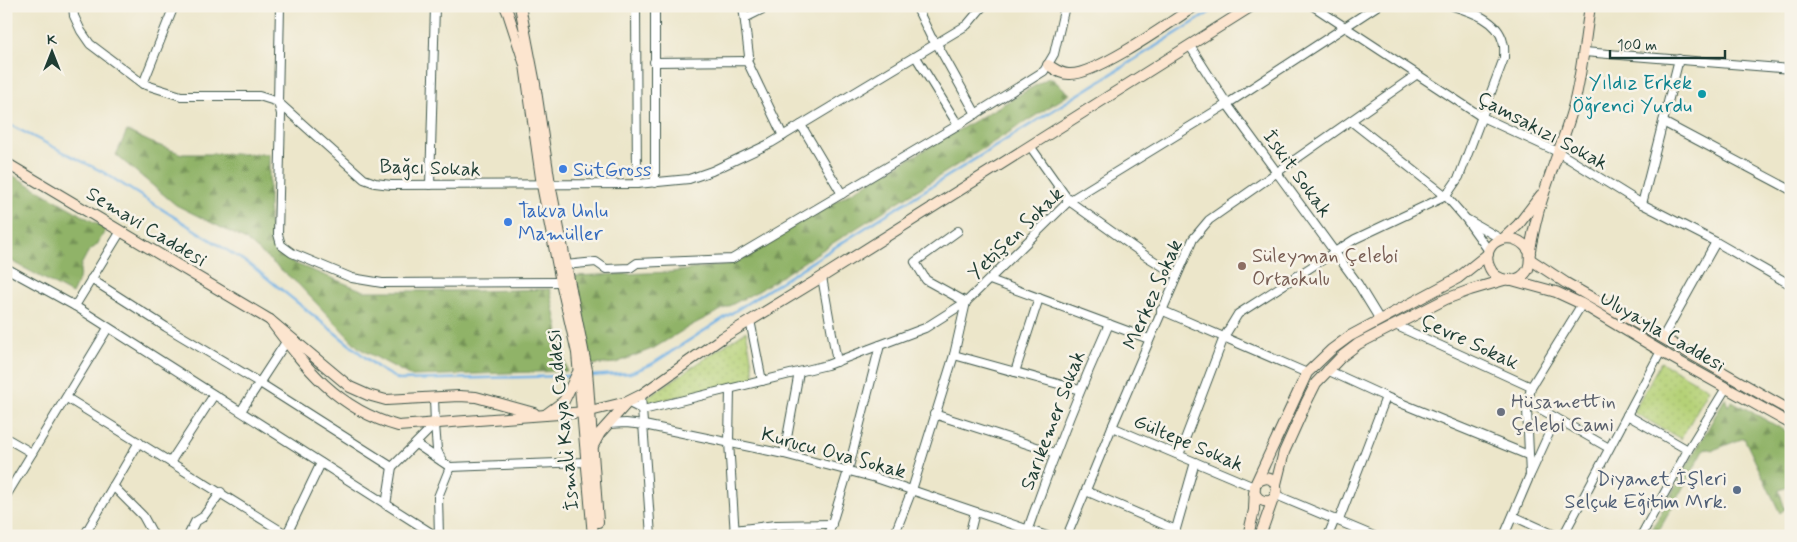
<svg xmlns="http://www.w3.org/2000/svg" width="1797" height="542" font-family="Mynerve,sans-serif">
	<style>
		.grass { fill: url(#grass-dots); stroke: #6a8756 }
		.forest { fill: url(#forest-firs); stroke: #58784e }
		.lines { fill: none; stroke-linecap: round; stroke-linejoin: round }
		.stream { stroke: #71b1e5; stroke-width: 2.5 }
		.street-casing { stroke: #3e564a; stroke-width: 10 }
		.secondary-casing { stroke: #3e564a; stroke-width: 12 }
		.street { stroke: #fff; stroke-width: 8 }
		.secondary { stroke: #fce5cf; stroke-width: 10 }
		.culture-dot { fill: #0f9aa8; stroke: #f7f3e8; stroke-width: 2 }
		.shop-dot { fill: #3f7fe0; stroke: #f7f3e8; stroke-width: 2 }
		.education-dot { fill: #8d6e63; stroke: #f7f3e8; stroke-width: 2 }
		.worship-dot { fill: #6b7280; stroke: #f7f3e8; stroke-width: 2 }
		.service-dot { fill: #5c6f8a; stroke: #f7f3e8; stroke-width: 2 }
		.labels { text-anchor: middle; stroke-width: 5; stroke-linejoin: round; paint-order: stroke }
		.culture-label { font-size: 20px; fill: #0d838f; stroke: #f7f3e8; text-anchor: end }
		.street-label { font-size: 20px; fill: #1f3d34; stroke: #f7f3e8 }
		.shop-label { font-size: 20px; fill: #366cbe; stroke: #f7f3e8; text-anchor: start }
		.education-label { font-size: 20px; fill: #785e54; stroke: #f7f3e8; text-anchor: start }
		.worship-label { font-size: 20px; fill: #5b616d; stroke: #f7f3e8; text-anchor: start }
		.service-label { font-size: 20px; fill: #4e5e75; stroke: #f7f3e8; text-anchor: end }
	</style>
	<defs>
		<pattern id="grass-dots" width="8" height="8" patternUnits="userSpaceOnUse" patternTransform="scale(1.25)"><rect width="8" height="8" fill="#b5d177"/><path d="M2 2h.1M6 6h.1" fill="none" stroke="#9bb468" stroke-width="1.8" stroke-linecap="round"/></pattern>
		<pattern id="forest-firs" width="22" height="20" patternUnits="userSpaceOnUse" patternTransform="scale(1.25)"><rect width="22" height="20" fill="#90b368"/><path d="M5 1l3.5 6h-7zM16 11l3.5 6h-7z" fill="#759356"/></pattern>
	</defs>
	<rect width="100%" height="100%" fill="#f7f3e8"/>
	<filter id="ink" filterUnits="userSpaceOnUse"><feTurbulence type="fractalNoise" baseFrequency=".02" numOctaves="2"/><feDisplacementMap in="SourceGraphic" scale="10" xChannelSelector="R" yChannelSelector="G"/><feConvolveMatrix kernelMatrix="1 2 1 2 8 2 1 2 1" color-interpolation-filters="sRGB"/></filter>
	<filter id="wash" filterUnits="userSpaceOnUse"><feTurbulence type="fractalNoise" baseFrequency=".0096" numOctaves="4" result="noise"/><feDisplacementMap in="SourceGraphic" scale="20" xChannelSelector="R" yChannelSelector="G"/><feGaussianBlur stdDeviation="1.12" result="paint"/><feColorMatrix in="noise" values="0 0 0 0 0 0 0 0 0 0 0 0 0 0 0 0 0 1.4 0 .05"/><feComposite in="paint" operator="in"/></filter>
	<g filter="url(#wash)">
		<rect width="100%" height="100%" fill="#ece6ca"/>
		<g class="grass">
			<polygon points="746,331 755,378 647,404 648,397"/>
			<polygon points="1661,362 1709,389 1681,439 1633,412"/>
		</g>
		<g class="forest">
			<polygon points="1050,77 1070,94 847,234 760,290 692,325 654,348 616,363 590,365 573,276 672,272 728,264"/>
			<polygon points="127,131 150,142 182,154 269,154 269,221 275,248 291,262 364,291 477,291 550,289 567,371 411,376 359,348 298,284 246,240 176,205 116,155"/>
			<polygon points="7,172 106,229 97,245 88,252 81,265 79,279 72,294 6,258"/>
			<polygon points="1725,398 1728,406 1732,401 1791,434 1791,486 1779,490 1785,509 1780,513 1744,438 1713,450 1705,448 1656,536 1648,536"/>
		</g>
		<g class="lines">
			<g class="stream">
				<polyline points="6,123 103,172 252,266 381,370 399,380 571,376"/>
				<polyline points="591,376 630,373 652,364 879,219 1220,6"/>
			</g>
		</g>
	</g>
	<g filter="url(#ink)">
		<g class="lines">
			<g class="street-casing">
				<g id="street">
					<polyline points="73,6 74,16 81,31 90,44 143,84 181,96 259,96 278,102 364,179 375,183 391,185 637,184 689,179 712,171 771,143 967,25 983,6"/>
					<polyline points="280,6 278,102 281,114 278,234 281,245 292,253 352,278 382,283 561,282"/>
					<polyline points="636,6 637,184"/>
					<polyline points="655,6 655,183"/>
					<polyline points="743,6 749,56 747,61"/>
					<polyline points="916,6 931,37 937,44 976,114"/>
					<polyline points="1313,6 1482,117 1558,152 1642,204 1716,242 1791,285"/>
					<polyline points="745,18 769,6"/>
					<polyline points="1190,46 1227,104 1358,284 1380,320"/>
					<polyline points="1584,52 1791,69"/>
					<polyline points="916,57 958,125"/>
					<polyline points="654,62 747,61 783,136"/>
					<polyline points="143,84 174,6"/>
					<polyline points="1351,121 1446,196 1466,219 1489,251"/>
					<polyline points="1663,122 1791,190"/>
					<polyline points="801,125 842,194"/>
					<polyline points="1030,146 1069,201 1146,256 1177,275"/>
					<polyline points="430,185 435,6"/>
					<polyline points="1642,204 1679,59"/>
					<polyline points="1468,220 1501,239"/>
					<polyline points="565,265 596,262 606,269 630,268 637,263 732,259 958,125 1044,71 1054,54 1065,6"/>
					<polyline points="6,268 75,306 436,536"/>
					<polyline points="822,277 837,362"/>
					<polyline points="91,279 166,327 260,383 392,467 435,424 434,398"/>
					<polyline points="990,280 1149,339"/>
					<polyline points="75,306 121,231"/>
					<polyline points="1161,310 1307,373"/>
					<polyline points="750,320 762,381"/>
					<polyline points="1395,325 1531,387"/>
					<polyline points="1663,337 1716,242"/>
					<polyline points="954,355 1080,390"/>
					<polyline points="1327,370 1386,397 1528,455"/>
					<polyline points="1015,372 1039,298"/>
					<polyline points="730,389 729,442 735,536"/>
					<polyline points="641,395 651,536"/>
					<polyline points="67,398 289,536"/>
					<polyline points="627,402 643,410 827,365 925,328 966,302 1069,201 1227,104 1377,6"/>
					<polyline points="1528,402 1609,448"/>
					<polyline points="241,411 286,342"/>
					<polyline points="934,414 1055,453"/>
					<polyline points="1627,415 1688,450"/>
					<polyline points="435,424 437,450 442,461"/>
					<polyline points="608,424 626,423 644,425 784,454 876,478 1047,536"/>
					<polyline points="1112,427 1254,487"/>
					<polyline points="6,438 32,453"/>
					<polyline points="416,444 450,467 586,462"/>
					<polyline points="784,454 799,372"/>
					<path d="M 1179,455 L 1224,337 L 1238,314 L 1355,239 L 1446,196 L 1459,177 L 1504,58 C 1504,53 1505,46 1503,42 C 1498,20 1472,12 1453,6"/>
					<polyline points="171,461 214,395"/>
					<polyline points="1531,473 1556,418"/>
					<polyline points="113,486 143,516 154,536"/>
					<polyline points="1086,491 1176,530"/>
					<polyline points="1276,495 1374,536"/>
					<polyline points="6,496 108,328"/>
					<polyline points="386,505 392,467"/>
					<polyline points="1513,516 1557,536"/>
					<polyline points="1339,520 1386,397"/>
					<path d="M 1028,529 C 1052,460 1079,391 1109,324"/>
					<polyline points="734,530 776,525 832,524"/>
					<polyline points="6,535 8,536"/>
					<polyline points="84,536 139,442"/>
					<polyline points="188,536 195,522 203,517 221,492"/>
					<polyline points="286,536 321,463"/>
					<polyline points="439,536 438,497 450,467"/>
					<polyline points="828,536 848,471 880,345"/>
					<polyline points="894,536 912,490 954,355 966,302 926,280 915,262 958,231"/>
					<polyline points="969,536 975,512"/>
					<polyline points="1067,536 1112,427 1193,239 1209,220 1416,75"/>
					<polyline points="1174,536 1195,462"/>
					<polyline points="1328,536 1335,519"/>
					<polyline points="1504,536 1530,475 1527,409 1531,387 1582,304"/>
					<polyline points="1563,536 1661,351"/>
					<polyline points="1641,536 1688,450 1726,388"/>
				</g>
			</g>
			<g class="secondary-casing">
				<g id="secondary">
					<polyline points="505,6 508,13 525,65 542,185 561,282 577,353 593,536"/>
					<polyline points="520,6 535,84 550,184 587,370 598,522"/>
					<path d="M 1048,65 C 1055,69 1060,74 1069,74 C 1095,76 1171,22 1195,6"/>
					<polyline points="6,163 270,320 350,387 368,395 386,400 459,396 476,397 534,413"/>
					<polyline points="1504,238 1518,225 1541,195"/>
					<path d="M 1530,253 C 1516,226 1479,240 1489,266 C 1495,283 1520,285 1528,269 C 1531,262 1529,257 1530,250 C 1532,238 1535,225 1538,213 C 1548,176 1564,141 1574,104 C 1582,72 1585,39 1590,6"/>
					<polyline points="1531,260 1566,283 1791,411"/>
					<polyline points="1512,280 1556,292 1582,304 1669,356 1791,424"/>
					<path d="M 270,320 C 306,368 337,409 398,426 L 586,412 L 627,402 L 641,395 L 722,338 L 822,277 L 1252,6"/>
					<polyline points="545,415 564,401 577,374"/>
					<polyline points="593,446 600,433 627,403"/>
					<polyline points="1276,484 1284,452 1306,403 1316,383 1341,357 1358,344 1446,299 1470,290 1504,280"/>
					<path d="M 1254,493 L 1259,499 C 1284,512 1281,465 1257,482"/>
					<polyline points="1248,536 1254,510 1255,485 1307,373 1331,350 1350,336 1458,278 1488,254"/>
					<polyline points="1260,536 1273,499"/>
				</g>
			</g>
			<use href="#street" class="street"/>
			<use href="#secondary" class="secondary"/>
		</g>
	</g>
	<circle class="culture-dot" cx="1702" cy="94" r="5"/>
	<g class="shop-dot">
		<circle cx="563" cy="169" r="5"/>
		<circle cx="508" cy="222" r="5"/>
	</g>
	<circle class="education-dot" cx="1242" cy="266" r="5"/>
	<circle class="worship-dot" cx="1501" cy="412" r="5"/>
	<circle class="service-dot" cx="1737" cy="490" r="5"/>
	<g class="labels">
		<g class="culture-label">
			<text x="1692" y="89">Yıldız Erkek<tspan x="1692" dy="23">Öğrenci Yurdu</tspan></text>
		</g>
		<g class="street-label">
			<text transform="translate(1543 130) rotate(28)" y="7">Çamsakızı Sokak</text>
			<text transform="translate(430 167) rotate(2)" y="7">Bağcı Sokak</text>
			<text transform="translate(1298 173) rotate(54)" y="7">İskit Sokak</text>
			<text transform="translate(147 226) rotate(31)" y="7">Semavi Caddesi</text>
			<text transform="translate(1015 233) rotate(-44)" y="7">Yetişen Sokak</text>
			<text transform="translate(1152 294) rotate(-66)" y="7">Merkez Sokak</text>
			<text transform="translate(1663 331) rotate(30)" y="7">Uluyayla Caddesi</text>
			<text transform="translate(1470 341) rotate(25)" y="7">Çevre Sokak</text>
			<text transform="translate(562 420) rotate(-96)" y="7">İsmali Kaya Caddesi</text>
			<text transform="translate(1052 420) rotate(-69)" y="7">Sarıkemer Sokak</text>
			<text transform="translate(1189 442) rotate(23)" y="7">Gültepe Sokak</text>
			<text transform="translate(834 452) rotate(15)" y="7">Kurucu Ova Sokak</text>
		</g>
		<g class="shop-label">
			<text x="573" y="176">SütGross</text>
			<text x="518" y="217">Takva Unlu<tspan x="518" dy="23">Mamüller</tspan></text>
		</g>
		<g class="education-label">
			<text x="1252" y="262">Süleyman Çelebi<tspan x="1252" dy="23">Ortaokulu</tspan></text>
		</g>
		<g class="worship-label">
			<text x="1511" y="408">Hüsamettin<tspan x="1511" dy="23">Çelebi Cami</tspan></text>
		</g>
		<g class="service-label">
			<text x="1727" y="485">Diyanet İşleri<tspan x="1727" dy="23">Selçuk Eğitim Mrk.</tspan></text>
		</g>
	</g>
	<rect width="1797" height="542" fill="none" stroke="#f7f3e8" stroke-width="25"/>
	<g transform="translate(52 52)" stroke="#f7f3e8" stroke-width="4" paint-order="stroke">
	<path d="M0-4L9 19L0 12L-9 19Z" fill="#1f3d34"/>
	<text y="-8" font-size="14" font-weight="bold" text-anchor="middle" fill="#1f3d34">K</text>
	</g>
	<path d="M1610 50v8h115v-8" fill="none" stroke="#1f3d34" stroke-width="2.5"/>
	<text x="1617" y="50" font-size="15" fill="#1f3d34" stroke="#f7f3e8" stroke-width="4" paint-order="stroke">100 m</text>
</svg>
